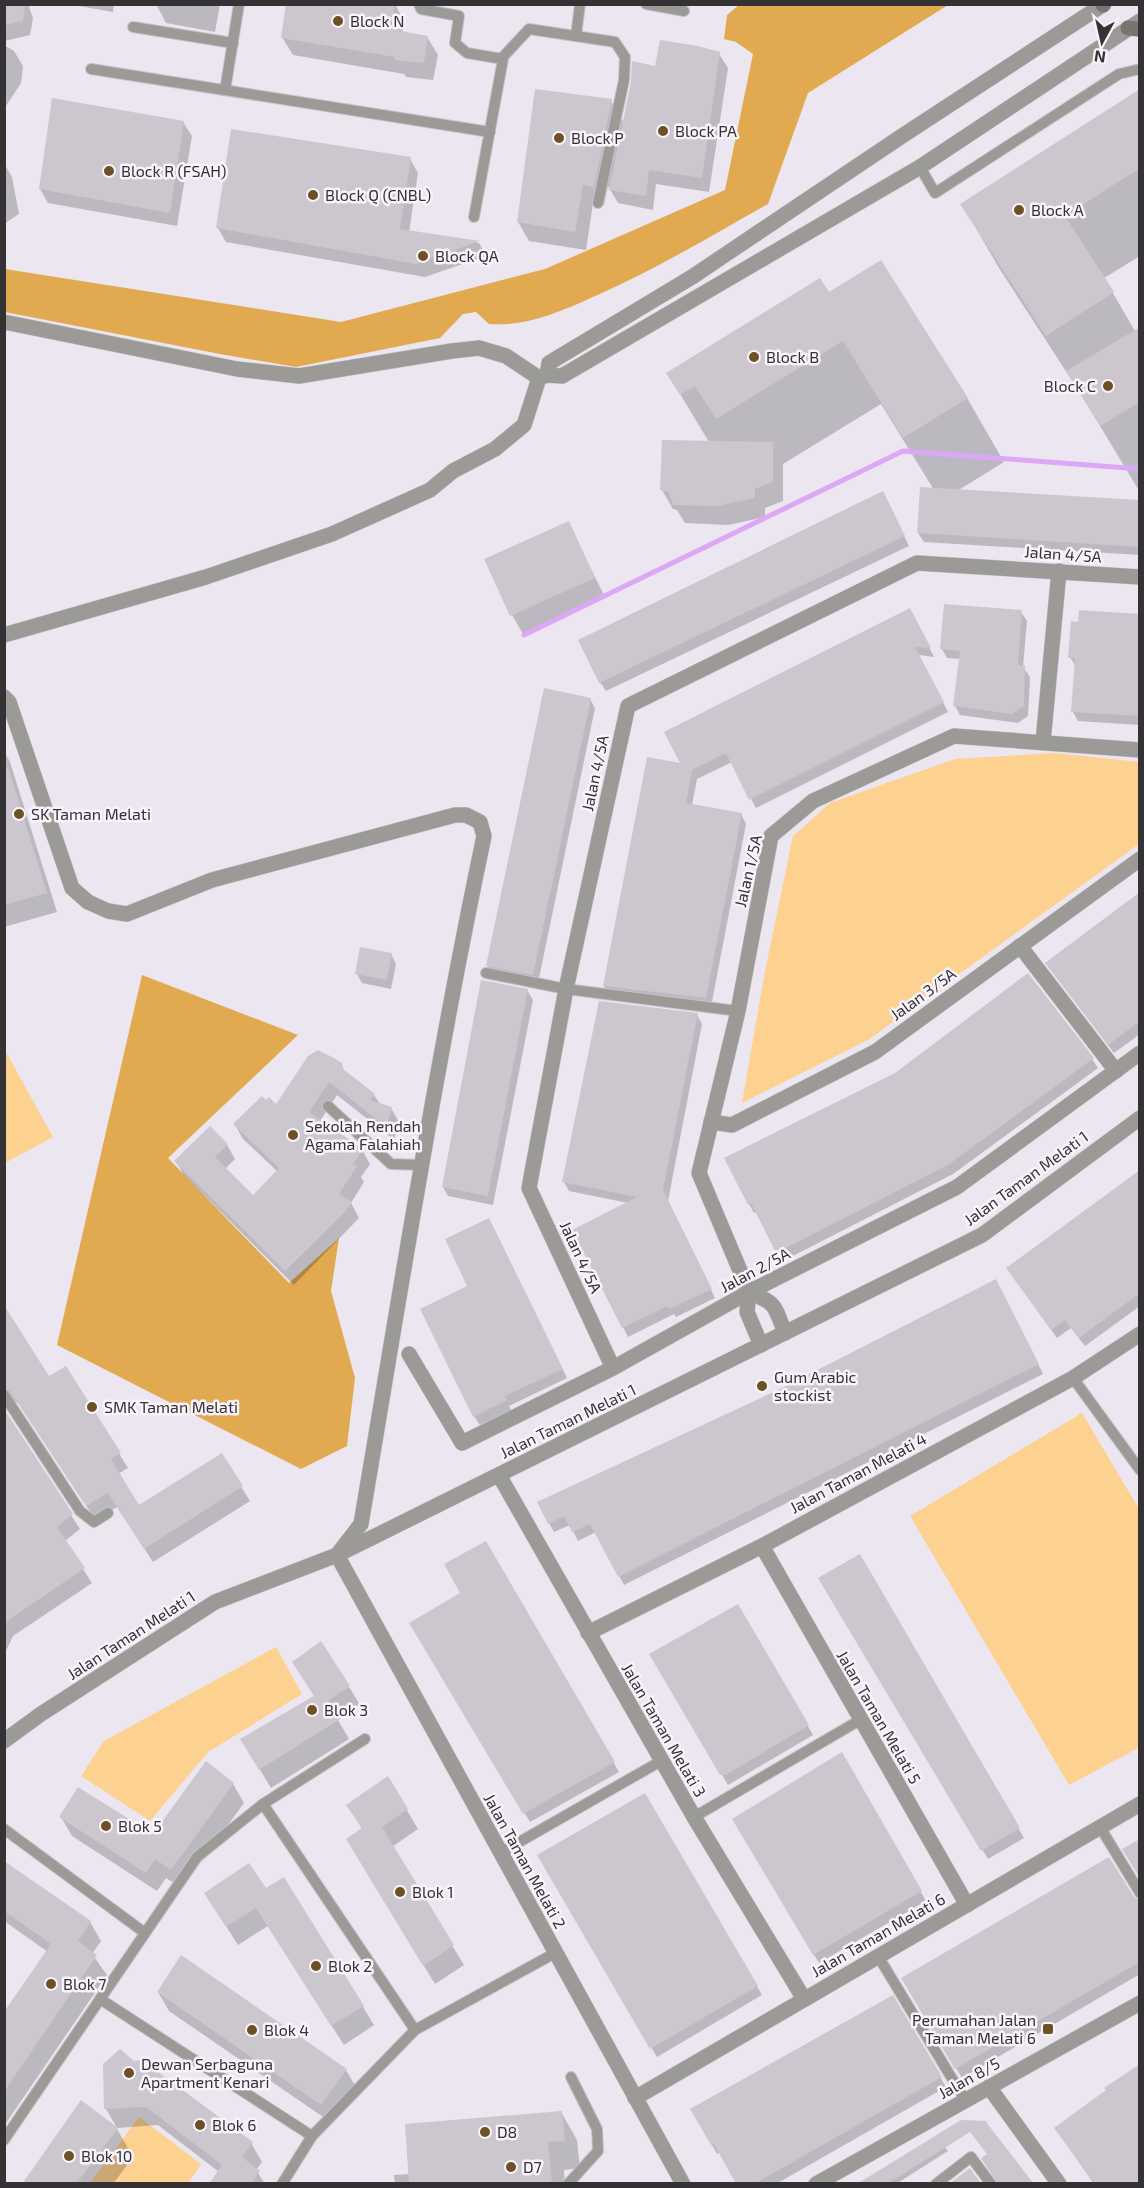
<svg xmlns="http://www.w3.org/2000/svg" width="1144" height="2188" font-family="'Exo 2',sans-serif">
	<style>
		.green { fill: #fdd190 }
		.forest { fill: #e1a950 }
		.shadow { fill: #0003 }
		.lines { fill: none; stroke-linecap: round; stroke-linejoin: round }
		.stream { stroke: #dda7f7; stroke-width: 5 }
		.building { fill: #ccc6cf }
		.service-casing { stroke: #c6c2ca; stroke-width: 12 }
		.minor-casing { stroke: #c6c2ca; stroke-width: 16 }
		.tertiary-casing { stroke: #c6c2ca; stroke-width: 16 }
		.secondary-casing { stroke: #c6c2ca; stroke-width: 16 }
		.service { stroke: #9c9a96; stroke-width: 10 }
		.minor { stroke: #9c9a96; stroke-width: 15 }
		.tertiary { stroke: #9c9a96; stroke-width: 15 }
		.secondary { stroke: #78746f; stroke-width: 15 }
		.poi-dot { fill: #6d5124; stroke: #f9f3fc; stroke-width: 2 }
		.labels { text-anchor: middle; stroke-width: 5; stroke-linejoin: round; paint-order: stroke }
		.poi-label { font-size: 16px; fill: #343235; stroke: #f9f3fc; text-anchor: start }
		.street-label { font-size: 16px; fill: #343235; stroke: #f9f3fc }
	</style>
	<rect width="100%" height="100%" fill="#ebe6ef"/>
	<g class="green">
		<polygon points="1054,753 1139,762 1139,844 868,1040 742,1103 765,971 793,836 830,803 955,759"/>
		<polygon points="5,1050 53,1137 5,1163 4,1163"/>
		<polygon points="1082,1413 1139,1509 1140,1747 1069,1785 910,1516"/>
		<polygon points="276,1647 302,1694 208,1752 150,1821 81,1776 104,1741"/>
		<polygon points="139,2117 201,2164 188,2183 90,2183"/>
	</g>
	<g class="forest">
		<path d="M 739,5 L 948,5 L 808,93 L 768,204 C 714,234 660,267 602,293 C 566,309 530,327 489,324 L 476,312 L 463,314 L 440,338 L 296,367 L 220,354 L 5,312 L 5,269 L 341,322 L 545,269 L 725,190 L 753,54 L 736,42 L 724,39 L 727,15 Z"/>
		<polygon points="142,975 298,1035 168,1158 289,1283 339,1238 331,1291 355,1378 347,1446 301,1469 57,1345"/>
	</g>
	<g class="shadow">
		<polygon points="4,4 28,4 33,18 30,35 4,41"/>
		<polygon points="68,4 114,4 113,12"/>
		<polygon points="156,4 220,4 215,32 166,23"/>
		<polygon points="288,4 395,4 404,21 402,33 427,37 438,55 433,80 406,77 404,74 293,55 282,37"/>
		<polygon points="4,45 14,51 23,66 21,83 4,109"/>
		<polygon points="719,54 728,68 709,192 656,184 653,210 618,203 608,186 604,205 593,203 586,250 529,241 518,222 611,101 624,123 633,82 656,67"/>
		<polygon points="1140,91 1140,256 1104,278 1135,331 1140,328 1140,488 1138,489 1082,396 999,268 962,204"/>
		<polygon points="183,122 192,136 177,226 48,203 40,189"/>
		<polygon points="410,159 418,173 409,232 479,243 486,256 425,277 226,242 218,228"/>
		<polygon points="4,163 12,177 19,214 4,224"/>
		<polygon points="828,294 967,398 1004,462 957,491 1140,502 1140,555 924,542 918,533 934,490 881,404 783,464 783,501 765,508 765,517 728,525 685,523 677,510 673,509 662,490 709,442 668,374"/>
		<polygon points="888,502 909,546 606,691 600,682"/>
		<polygon points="568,523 605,597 523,634 512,615 486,560"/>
		<polygon points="1021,612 1027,621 1023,667 1030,677 1028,716 1018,723 960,715 955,706 960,659 947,658 942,649"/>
		<polygon points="1140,616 1140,725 1078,721 1073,712 1076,667 1070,657"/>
		<polygon points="915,620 934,657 919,655 948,712 756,808 732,762 697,779 692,805 741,814 746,824 711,1007 610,995 604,986 682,765"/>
		<polygon points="590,699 595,708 538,983 492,975 487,965"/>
		<polygon points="4,751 10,762 57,912 4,927"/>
		<polygon points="1140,895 1140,1034 1114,1053 1053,972"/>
		<polygon points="391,954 396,964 391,989 362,983 357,974"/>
		<polygon points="527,990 533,1000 493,1205 448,1196 443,1187"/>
		<polygon points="697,1015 702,1024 668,1201 715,1298 676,1317 674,1314 628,1337 574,1230 628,1203 569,1191 564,1182"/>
		<polygon points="1092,1059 1098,1068 953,1174 783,1261 757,1212 754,1213 749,1204"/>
		<polygon points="340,1064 345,1072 374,1095 380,1104 391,1108 399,1122 394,1140 337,1095 320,1121 362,1150 370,1164 361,1177 364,1182 351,1203 359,1218 294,1285 184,1175 176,1161 210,1128 227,1145 235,1159 225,1169 253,1197 278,1172 243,1139 235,1125 276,1106"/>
		<polygon points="1140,1172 1140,1306 1085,1346 1071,1328 1057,1338 1014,1277"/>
		<polygon points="494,1229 567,1378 509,1406 511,1410 480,1425 474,1416"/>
		<polygon points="1001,1290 1043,1374 624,1585 596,1532 578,1541 570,1525 554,1532 549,1523"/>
		<polygon points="66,1368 128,1468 118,1474 139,1507 221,1455 250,1501 153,1562 117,1507 95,1519 20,1405 16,1402 9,1402 4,1407 4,1384 49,1378"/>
		<polygon points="4,1408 5,1413 80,1529 65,1541 92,1583 13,1636 4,1655"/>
		<polygon points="486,1543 619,1772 530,1822 411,1624 462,1593"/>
		<polygon points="859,1556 1024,1838 988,1859 820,1578"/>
		<polygon points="737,1606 813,1735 728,1785 651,1655"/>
		<polygon points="349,1687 360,1705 338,1720 349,1739 271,1788 242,1740"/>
		<polygon points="841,1754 926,1901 819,1963 734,1819"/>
		<polygon points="388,1778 418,1829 392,1847 464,1965 435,1984 359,1858 363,1830 348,1806"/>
		<polygon points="233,1784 244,1803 182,1888 166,1878 157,1891 72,1836 61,1817 153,1836"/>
		<polygon points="645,1795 762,1995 657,2057 539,1855"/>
		<polygon points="4,1865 90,1922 101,1941 92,1954 107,1975 4,2126 4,2014 48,1952 4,1921"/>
		<polygon points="266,1890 363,2007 374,2025 344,2045 268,1926 238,1945 217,1912"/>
		<polygon points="1140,1901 1140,1974 962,2078 903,1979"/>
		<polygon points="158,1992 346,2070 357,2089 332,2123 169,2011"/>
		<polygon points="892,1997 946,2087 776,2184 738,2184 720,2152 717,2154 692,2109"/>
		<polygon points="151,2060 161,2077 251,2143 262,2162 256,2170 265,2184 210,2184 219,2172 158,2125 117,2128 106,2109 133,2062"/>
		<polygon points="561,2112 577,2140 580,2168 564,2170 565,2184 395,2184 394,2175 410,2174"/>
		<polygon points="117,2129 133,2157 113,2184 23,2184"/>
		<polygon points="1056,2129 1140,2184 1094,2184"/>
		<polygon points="945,2147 948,2151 896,2184 859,2184"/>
	</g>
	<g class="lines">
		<polyline class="stream" points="524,635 903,451 1140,469"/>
	</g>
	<g class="building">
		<polygon points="4,4 25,4 23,21 4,25"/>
		<polygon points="286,4 395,4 390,29 428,36 424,63 394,60 395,57 281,38"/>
		<polygon points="660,40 698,46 720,52 702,178 649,170 646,196 609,190 631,82 632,61 655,66"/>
		<polygon points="535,89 612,99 594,187 583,185 575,232 517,222"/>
		<polygon points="1140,89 1140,168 1065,216 1114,292 1046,336 960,204"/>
		<polygon points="52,98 184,121 170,213 39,189"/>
		<polygon points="231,129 411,157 400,229 480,241 416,264 216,228"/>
		<polygon points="881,260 968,398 903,438 843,341 716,419 695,386 680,395 666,373 820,278 829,292"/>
		<polygon points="1140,327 1140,402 1100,426 1066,371"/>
		<polygon points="662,440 773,442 773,482 755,489 755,498 717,506 673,505 669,492 660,490"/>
		<polygon points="920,487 1140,500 1140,547 917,533"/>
		<polygon points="883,491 905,536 599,683 578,640"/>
		<polygon points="569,521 595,578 510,616 484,559"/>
		<polygon points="944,604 1022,610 1018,665 1025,666 1024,706 1012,714 953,706 960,651 940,649"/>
		<polygon points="910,608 931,648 915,647 944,702 749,800 726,753 692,770 686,803 742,813 706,998 603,986 647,757 680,763 664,732"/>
		<polygon points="1079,610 1140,614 1140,716 1071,712 1075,658 1068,658 1071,621 1078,622"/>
		<polygon points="544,688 591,698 533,975 486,966"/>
		<polygon points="8,767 47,893 4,905 4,768"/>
		<polygon points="1140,892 1140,1021 1108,1045 1045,963"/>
		<polygon points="360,947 392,953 387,980 355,974"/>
		<polygon points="1028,973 1094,1058 948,1165 776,1253 751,1203 748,1205 724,1158 895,1073"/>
		<polygon points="481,980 528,989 488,1196 442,1187"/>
		<polygon points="599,1001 698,1013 663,1190 712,1289 669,1309 668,1306 622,1328 572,1230 637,1197 562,1182"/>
		<polygon points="318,1050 334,1058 342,1063 343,1069 375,1094 370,1100 392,1107 386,1127 329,1082 309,1112 363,1149 353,1164 357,1166 339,1194 352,1202 344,1213 285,1271 174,1161 210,1126 228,1144 215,1157 253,1195 279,1168 233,1124 262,1096 266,1100 269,1097 276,1104 308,1056"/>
		<polygon points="1140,1170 1140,1293 1079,1338 1065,1320 1051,1330 1006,1268"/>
		<polygon points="489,1218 563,1369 505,1396 507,1400 473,1417 420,1309 467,1286 445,1239"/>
		<polygon points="996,1279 1039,1364 618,1577 590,1524 572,1532 564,1516 548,1524 537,1502 782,1388"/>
		<polygon points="4,1305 49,1376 66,1366 121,1453 111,1459 139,1505 222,1453 243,1486 144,1549 108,1493 86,1506 10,1391 4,1388"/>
		<polygon points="4,1409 73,1514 57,1527 85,1568 4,1623"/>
		<polygon points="486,1541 615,1762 523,1814 409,1623 460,1593 444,1564"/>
		<polygon points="860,1554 1020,1828 981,1851 818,1578"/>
		<polygon points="738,1604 809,1725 726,1775 720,1775 649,1654"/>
		<polygon points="321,1641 350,1686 328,1701 340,1719 259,1770 240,1739 314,1696 292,1662"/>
		<polygon points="842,1752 922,1891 813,1955 732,1819"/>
		<polygon points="206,1761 234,1783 171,1870 155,1859 146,1873 59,1817 78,1787 153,1834"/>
		<polygon points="388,1776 408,1809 382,1827 454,1945 423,1966 346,1839 362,1828 346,1805"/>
		<polygon points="645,1793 758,1986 650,2049 537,1855"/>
		<polygon points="1140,1839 1140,1878 1122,1849"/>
		<polygon points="1109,1857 1134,1897 1140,1900 1140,1962 955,2069 901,1978"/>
		<polygon points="4,1861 91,1921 78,1941 97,1955 4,2092 4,2012 51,1944 4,1911"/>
		<polygon points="249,1863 266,1888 284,1877 364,2006 331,2026 256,1908 226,1927 204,1893"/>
		<polygon points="181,1955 347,2069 321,2105 157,1992"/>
		<polygon points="893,1995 942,2077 754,2184 736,2184 714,2144 711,2145 690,2109"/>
		<polygon points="120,2049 134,2061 152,2058 154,2069 253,2142 242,2157 260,2171 251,2184 209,2184 222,2165 146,2107 104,2109 103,2064"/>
		<polygon points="1140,2064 1140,2184 1095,2184 1054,2128 1106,2090 1104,2088"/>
		<polygon points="81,2100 118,2128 76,2184 22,2184"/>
		<polygon points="562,2111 565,2141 548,2142 552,2184 409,2184 405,2124"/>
		<polygon points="961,2120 988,2121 986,2122 1034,2184 998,2184 981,2158 987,2154 970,2132 887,2184 857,2184"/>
		<polygon points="970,2168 981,2184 949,2184"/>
	</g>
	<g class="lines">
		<g class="service-casing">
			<g id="service">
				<polyline points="419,4 421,9 459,16 455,43 467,53 503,59 474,217"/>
				<polyline points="646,4 684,11"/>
				<polyline points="133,27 233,43"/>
				<polyline points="576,36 580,4"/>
				<polyline points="501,59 529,29 615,42 625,57 624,80 598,203"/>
				<polyline points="91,69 490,132"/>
				<polyline points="225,90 239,4"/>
				<polyline points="920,167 935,193 1119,74 1140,69"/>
				<polyline points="486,973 566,989 738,1011"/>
				<polyline points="328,1106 391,1164 421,1165"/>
				<polyline points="1073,1378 1140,1470"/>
				<polyline points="4,1395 80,1511 94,1522 108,1513"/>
				<polyline points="263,1804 415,2030"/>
				<polyline points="694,1817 860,1720"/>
				<polyline points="1100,1827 1140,1893"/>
				<polyline points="4,1829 145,1933"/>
				<polyline points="500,1853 661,1761"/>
				<polyline points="878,1956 965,2100"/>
				<polyline points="100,1999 312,2136"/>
				<polyline points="4,2140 197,1857 263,1804 365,1739"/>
				<polyline points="282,2184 312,2136 415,2030 555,1953"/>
				<polyline points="568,2184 598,2151 597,2129 571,2077"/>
				<polyline points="936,2184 971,2157 991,2184"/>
			</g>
		</g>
		<g class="minor-casing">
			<g id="minor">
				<polyline points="4,322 237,369 299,376 452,351 479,348 506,356 539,378"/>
				<polyline points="4,635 206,577 332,534 430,490 453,471 495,449 524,425 539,378 547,375"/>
				<path d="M 4,697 L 9,702 L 72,888 L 88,902 L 108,911 L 127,914 L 212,880 L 455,815 L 466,815 L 480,822 L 484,836 C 436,1064 400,1294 361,1524 L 337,1555 L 683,2184"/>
				<polyline points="1043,742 1059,571"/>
				<polyline points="1020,946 1116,1071"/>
				<polyline points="711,1122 732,1125 875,1052 1140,859"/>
				<path d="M 749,1292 C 778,1304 774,1306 785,1333"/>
				<polyline points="761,1345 747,1312 749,1292 699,1173 738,1011 771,836 813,801 954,736 1140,750"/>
				<polyline points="409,1354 462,1443 613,1368 749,1292 957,1187 1140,1053"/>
				<polyline points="613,1368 529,1188 566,989 628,706 917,563 1140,577"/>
				<polyline points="499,1475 694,1817 804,1999"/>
				<polyline points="762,1546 967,1905"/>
				<polyline points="588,1633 762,1546 1073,1378 1140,1334"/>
				<polyline points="989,2087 1059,2184"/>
				<polyline points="635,2098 1140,1804"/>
				<polyline points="816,2184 1140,2003"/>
			</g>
		</g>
		<g class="tertiary-casing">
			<g id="tertiary">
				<polyline points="1104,4 902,136 692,277 549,363 547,375 562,376 920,167 1140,21"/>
				<polyline points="4,1741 41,1714 215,1602 337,1555 982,1235 1140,1118"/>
			</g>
		</g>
		<g class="secondary-casing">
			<g id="secondary">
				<polyline points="1103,5 1103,4"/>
				<polyline points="1128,28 1140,29"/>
			</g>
		</g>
		<use href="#service" class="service"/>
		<use href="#minor" class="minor"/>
		<use href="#tertiary" class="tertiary"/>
		<use href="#secondary" class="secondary"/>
	</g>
	<g class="poi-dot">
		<circle cx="338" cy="21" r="6"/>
		<circle cx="663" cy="131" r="6"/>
		<circle cx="559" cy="138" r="6"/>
		<circle cx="109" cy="171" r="6"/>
		<circle cx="313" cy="195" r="6"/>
		<circle cx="1019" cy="210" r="6"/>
		<circle cx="423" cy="256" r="6"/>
		<circle cx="754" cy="357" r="6"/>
		<circle cx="1108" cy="386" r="6"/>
		<circle cx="19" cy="814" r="6"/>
		<circle cx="293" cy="1135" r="6"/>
		<circle cx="762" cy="1386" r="6"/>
		<circle cx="92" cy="1407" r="6"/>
		<circle cx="312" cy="1710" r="6"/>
		<circle cx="106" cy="1826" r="6"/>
		<circle cx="400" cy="1892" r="6"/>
		<circle cx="316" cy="1966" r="6"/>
		<circle cx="51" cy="1984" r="6"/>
		<rect x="1042" y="2023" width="12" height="12" rx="3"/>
		<circle cx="252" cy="2030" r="6"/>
		<circle cx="129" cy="2073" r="6"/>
		<circle cx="200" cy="2125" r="6"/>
		<circle cx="485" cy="2132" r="6"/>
		<circle cx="69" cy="2156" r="6"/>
		<circle cx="511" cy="2167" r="6"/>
	</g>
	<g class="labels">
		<g class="poi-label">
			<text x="350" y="27">Block N</text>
			<text x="675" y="137">Block PA</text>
			<text x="571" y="144">Block P</text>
			<text x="121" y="177">Block R (FSAH)</text>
			<text x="325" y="201">Block Q (CNBL)</text>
			<text x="1031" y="216">Block A</text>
			<text x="435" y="262">Block QA</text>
			<text x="766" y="363">Block B</text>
			<text x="1096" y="392" text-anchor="end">Block C</text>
			<text x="31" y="820">SK Taman Melati</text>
			<text x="305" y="1132">Sekolah Rendah<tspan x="305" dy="18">Agama Falahiah</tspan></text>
			<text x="774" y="1383">Gum Arabic<tspan x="774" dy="18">stockist</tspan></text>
			<text x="104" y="1413">SMK Taman Melati</text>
			<text x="324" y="1716">Blok 3</text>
			<text x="118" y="1832">Blok 5</text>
			<text x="412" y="1898">Blok 1</text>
			<text x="328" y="1972">Blok 2</text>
			<text x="63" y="1990">Blok 7</text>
			<text x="1036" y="2026" text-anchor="end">Perumahan Jalan<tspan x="1036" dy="18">Taman Melati 6</tspan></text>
			<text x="264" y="2036">Blok 4</text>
			<text x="141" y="2070">Dewan Serbaguna<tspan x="141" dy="18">Apartment Kenari</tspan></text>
			<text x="212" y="2131">Blok 6</text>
			<text x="497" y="2138">D8</text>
			<text x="81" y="2162">Blok 10</text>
			<text x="523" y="2173">D7</text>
		</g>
		<g class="street-label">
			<text transform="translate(1063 554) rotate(4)" y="6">Jalan 4/5A</text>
			<text transform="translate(595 773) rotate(-78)" y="6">Jalan 4/5A</text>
			<text transform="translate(748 871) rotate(-77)" y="6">Jalan 1/5A</text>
			<text transform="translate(923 994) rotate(-36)" y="6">Jalan 3/5A</text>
			<text transform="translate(1026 1178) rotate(-36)" y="6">Jalan Taman Melati 1</text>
			<text transform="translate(581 1257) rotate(65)" y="6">Jalan 4/5A</text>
			<text transform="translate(755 1270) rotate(-28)" y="6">Jalan 2/5A</text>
			<text transform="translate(568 1421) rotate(-26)" y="6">Jalan Taman Melati 1</text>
			<text transform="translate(858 1473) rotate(-28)" y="6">Jalan Taman Melati 4</text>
			<text transform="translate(131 1635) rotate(-33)" y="6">Jalan Taman Melati 1</text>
			<text transform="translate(879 1717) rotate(60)" y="6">Jalan Taman Melati 5</text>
			<text transform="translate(664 1730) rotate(60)" y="6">Jalan Taman Melati 3</text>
			<text transform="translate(525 1861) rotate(61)" y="6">Jalan Taman Melati 2</text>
			<text transform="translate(878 1935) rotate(-30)" y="6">Jalan Taman Melati 6</text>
			<text transform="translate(969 2078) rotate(-29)" y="6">Jalan 8/5</text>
		</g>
	</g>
	<rect width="1144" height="2188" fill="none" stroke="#343235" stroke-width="12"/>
	<g transform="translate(1102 42) rotate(188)" stroke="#f9f3fc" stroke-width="4.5" paint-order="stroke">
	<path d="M0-4.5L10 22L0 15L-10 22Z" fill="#343235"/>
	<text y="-9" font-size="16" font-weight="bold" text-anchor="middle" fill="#343235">N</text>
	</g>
</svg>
